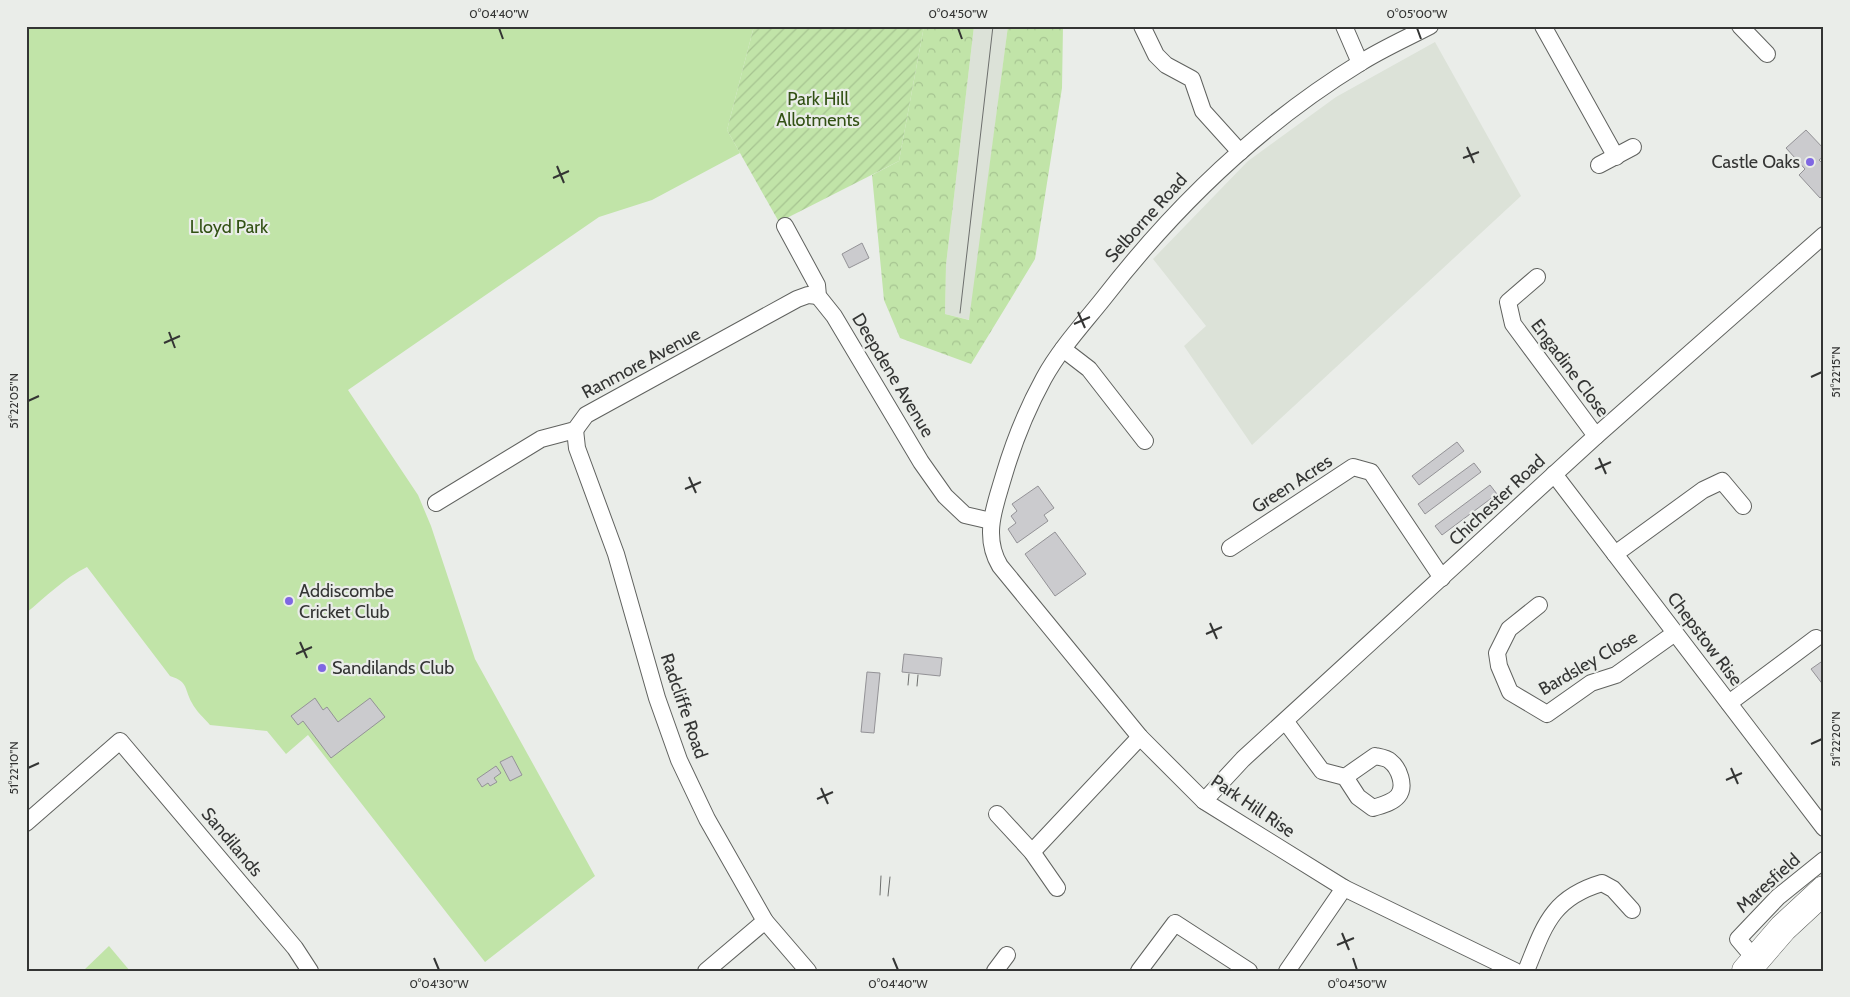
<svg xmlns="http://www.w3.org/2000/svg" width="1850" height="997" font-family="Cabin,sans-serif">
	<style>
		.built { fill: #dce2d8 }
		.forest { fill: url(#forest-crowns) }
		.park { fill: #c1e4a8 }
		.garden { fill: url(#garden-furrows) }
		.building { fill: #cbcbce; stroke: #939296 }
		.lines { fill: none; stroke-linecap: round; stroke-linejoin: round }
		.street-casing { stroke: #60625f; stroke-width: 18 }
		.highway-casing { stroke: #60625f; stroke-width: 29 }
		.street { stroke: #fff; stroke-width: 16 }
		.highway { stroke: #fff; stroke-width: 28 }
		.tram { stroke: #6d6f6d; stroke-width: 1 }
		.ticks { fill: none; stroke: #343534; stroke-width: 2 }
		.poi-dot { fill: #7f67e2; stroke: #eaede9; stroke-width: 2 }
		.labels { text-anchor: middle; stroke-width: 4.5; stroke-linejoin: round; paint-order: stroke }
		.park-label { font-size: 18px; fill: #325114; stroke: #eaede9 }
		.poi-label { font-size: 18px; fill: #343534; stroke: #eaede9; text-anchor: start }
		.street-label { font-size: 18px; fill: #343534; stroke: #eaede9 }
		.neatline { fill: none; stroke: #343534; stroke-width: 2 }
		.ticks-label { font-size: 12px; text-anchor: middle; fill: #343534 }
	</style>
	<defs>
		<pattern id="forest-crowns" width="20" height="18" patternUnits="userSpaceOnUse" patternTransform="scale(1.25)"><rect width="20" height="18" fill="#c1e4a8"/><path d="M2 6a3 3 0 1 1 6 0M12 15a3 3 0 1 1 6 0" fill="none" stroke="#a6c491"/></pattern>
		<pattern id="garden-furrows" width="10" height="10" patternUnits="userSpaceOnUse" patternTransform="scale(1.25)"><rect width="10" height="10" fill="#c1e4a8"/><path d="M-1 1l2-2M0 10L10 0M9 11l2-2" fill="none" stroke="#a6c491"/></pattern>
	</defs>
	<rect width="100%" height="100%" fill="#eaede9"/>
	<g class="built">
		<polygon points="974,26 1008,26 970,320 945,314 946,265"/>
		<polygon points="1435,42 1521,196 1252,445 1184,346 1206,326 1153,259 1248,161 1336,97"/>
	</g>
	<polygon class="forest" points="924,26 974,26 946,265 945,314 969,320 1008,26 1063,26 1062,88 1035,259 971,364 900,338 884,300 872,175 899,161"/>
	<g class="park">
		<path d="M 26,26 L 754,26 L 727,130 L 740,153 L 652,200 L 599,217 L 348,390 L 418,495 L 431,526 L 475,659 L 595,876 L 485,962 L 308,735 L 286,754 L 267,731 L 210,725 C 204,718 196,711 192,703 C 184,689 189,682 170,676 L 87,567 C 64,578 46,597 26,613 Z"/>
		<polygon points="109,946 130,971 83,971"/>
	</g>
	<polygon class="garden" points="754,26 924,26 899,161 779,222 727,130"/>
	<g class="building">
		<polygon points="1806,130 1824,149 1824,156 1819,160 1824,165 1824,194 1820,198 1799,175 1805,169 1786,148"/>
		<polygon points="862,243 869,258 849,268 842,254"/>
		<polygon points="1457,442 1464,451 1419,485 1412,476"/>
		<polygon points="1474,463 1481,472 1425,514 1418,504"/>
		<polygon points="1490,485 1497,494 1442,535 1435,526"/>
		<polygon points="1038,486 1054,508 1044,515 1048,521 1017,543 1008,529 1016,523 1011,516 1017,511 1012,504"/>
		<polygon points="1055,532 1086,574 1055,596 1025,554"/>
		<polygon points="904,654 942,658 940,676 902,672"/>
		<polygon points="1821,662 1824,666 1824,686 1811,669"/>
		<polygon points="867,672 880,673 874,733 861,732"/>
		<polygon points="315,698 323,710 327,707 338,722 370,698 385,717 331,758 303,721 298,725 291,716"/>
		<polygon points="512,756 522,775 510,781 500,762"/>
		<polygon points="496,766 501,773 494,778 497,782 490,786 488,783 482,787 477,779"/>
	</g>
	<g class="lines">
		<g class="street-casing">
			<g id="street">
				<polyline points="1142,26 1156,55 1166,65 1192,79 1203,111 1240,152"/>
				<polyline points="1344,26 1360,63"/>
				<path d="M 1430,26 C 1407,38 1382,49 1360,63 C 1259,125 1175,206 1103,299 C 1083,324 1060,349 1044,378 C 1027,409 1014,441 1004,475 C 995,506 982,536 1000,566 L 1140,737 L 1204,801 L 1344,888 L 1515,971"/>
				<polyline points="1543,26 1616,157"/>
				<polyline points="1740,26 1767,54"/>
				<polyline points="1599,165 1633,147"/>
				<polyline points="785,226 817,285 818,296 834,316 921,462 945,496 965,515 991,521"/>
				<polyline points="1537,277 1508,302 1513,324 1596,436"/>
				<polyline points="1063,349 1089,369 1145,441"/>
				<polyline points="575,430 577,448 616,554 657,698 679,760 707,819 765,921 808,971"/>
				<polyline points="1554,474 1824,828"/>
				<polyline points="436,503 541,439 575,430 586,415 797,299 808,295 818,296"/>
				<polyline points="1230,548 1353,467 1371,472 1442,578"/>
				<polyline points="1615,554 1703,490 1722,481 1743,506"/>
				<polyline points="1539,605 1509,629 1497,653 1499,666 1510,692 1547,714 1591,683 1616,675 1675,633"/>
				<polyline points="1729,703 1816,638"/>
				<path d="M 1286,722 L 1322,771 L 1345,777 L 1358,797 L 1373,808 C 1382,805 1392,803 1398,796 C 1406,786 1399,768 1390,761 C 1387,758 1380,757 1375,756 L 1345,777"/>
				<polyline points="1204,801 1243,759 1596,436 1824,235"/>
				<polyline points="997,814 1032,852 1057,888"/>
				<polyline points="26,823 120,741 295,948 310,971"/>
				<polyline points="1032,852 1140,737"/>
				<polyline points="1755,959 1738,939 1778,897 1824,860"/>
				<polyline points="706,971 765,921"/>
				<polyline points="995,971 1007,955"/>
				<polyline points="1139,971 1175,923 1249,971"/>
				<polyline points="1287,971 1344,888"/>
				<path d="M 1526,971 C 1544,927 1551,898 1602,883 L 1613,889 L 1632,910"/>
			</g>
		</g>
		<g class="highway-casing">
			<polyline id="highway" points="1746,971 1783,928 1824,890"/>
		</g>
		<use href="#street" class="street"/>
		<use href="#highway" class="highway"/>
		<g class="tram">
			<polyline points="960,313 993,26"/>
			<polyline points="908,685 909,674"/>
			<polyline points="917,686 918,675"/>
			<polyline points="880,895 881,876"/>
			<polyline points="888,896 890,877"/>
		</g>
	</g>
	<path class="ticks" d="M 499,28 L 503,39M 958,28 L 962,39M 1417,28 L 1421,39M 1467,147 L 1474,163M 1463,158 L 1479,152M 557,166 L 564,183M 553,178 L 569,171M 1078,312 L 1085,328M 1074,324 L 1090,317M 169,332 L 175,348M 164,343 L 180,336M 1811,377 L 1822,372M 28,401 L 39,396M 1599,458 L 1606,474M 1595,469 L 1611,462M 689,477 L 696,493M 685,489 L 701,482M 1210,623 L 1217,639M 1206,634 L 1222,627M 300,642 L 307,658M 296,654 L 312,647M 1811,744 L 1822,739M 28,768 L 39,763M 1731,768 L 1738,784M 1726,780 L 1742,773M 821,788 L 828,804M 817,799 L 833,792M 1342,933 L 1349,950M 1337,945 L 1354,938M 434,958 L 439,970M 893,958 L 898,970M 1353,958 L 1357,970"/>
	<g class="poi-dot">
		<circle cx="1810" cy="162" r="5"/>
		<circle cx="289" cy="601" r="5"/>
		<circle cx="322" cy="668" r="5"/>
	</g>
	<g class="labels">
		<g class="park-label">
			<text x="818" y="105">Park Hill<tspan x="818" dy="21">Allotments</tspan></text>
			<text x="229" y="233">Lloyd Park</text>
		</g>
		<g class="poi-label">
			<text x="1800" y="168" text-anchor="end">Castle Oaks</text>
			<text x="299" y="597">Addiscombe<tspan x="299" dy="21">Cricket Club</tspan></text>
			<text x="332" y="674">Sandilands Club</text>
		</g>
		<g class="street-label">
			<text transform="translate(1146 218) rotate(-48)" y="6">Selborne Road</text>
			<text transform="translate(641 363) rotate(-28)" y="6">Ranmore Avenue</text>
			<text transform="translate(1570 368) rotate(53)" y="6">Engadine Close</text>
			<text transform="translate(893 375) rotate(59)" y="6">Deepdene Avenue</text>
			<text transform="translate(1292 484) rotate(-33)" y="6">Green Acres</text>
			<text transform="translate(1497 500) rotate(-43)" y="6">Chichester Road</text>
			<text transform="translate(1705 639) rotate(53)" y="6">Chepstow Rise</text>
			<text transform="translate(1588 663) rotate(-30)" y="6">Bardsley Close</text>
			<text transform="translate(684 706) rotate(71)" y="6">Radcliffe Road</text>
			<text transform="translate(1253 806) rotate(34)" y="6">Park Hill Rise</text>
			<text transform="translate(232 842) rotate(50)" y="6">Sandilands</text>
			<text transform="translate(1768 883) rotate(-42)" y="6">Maresfield</text>
		</g>
	</g>
	<rect width="1850" height="997" fill="none" stroke="#eaede9" stroke-width="55"/>
	<rect x="28" y="28" width="1794" height="942" class="neatline"/>
	<g class="ticks-label">
		<text x="499" y="18">0°04'40"W</text>
		<text x="958" y="18">0°04'50"W</text>
		<text x="1417" y="18">0°05'00"W</text>
		<text transform="translate(1836 372) rotate(-90)" y="4">51°22'15"N</text>
		<text transform="translate(14 401) rotate(-90)" y="4">51°22'05"N</text>
		<text transform="translate(1836 739) rotate(-90)" y="4">51°22'20"N</text>
		<text transform="translate(14 768) rotate(-90)" y="4">51°22'10"N</text>
		<text x="439" y="988">0°04'30"W</text>
		<text x="898" y="988">0°04'40"W</text>
		<text x="1357" y="988">0°04'50"W</text>
	</g>
</svg>
